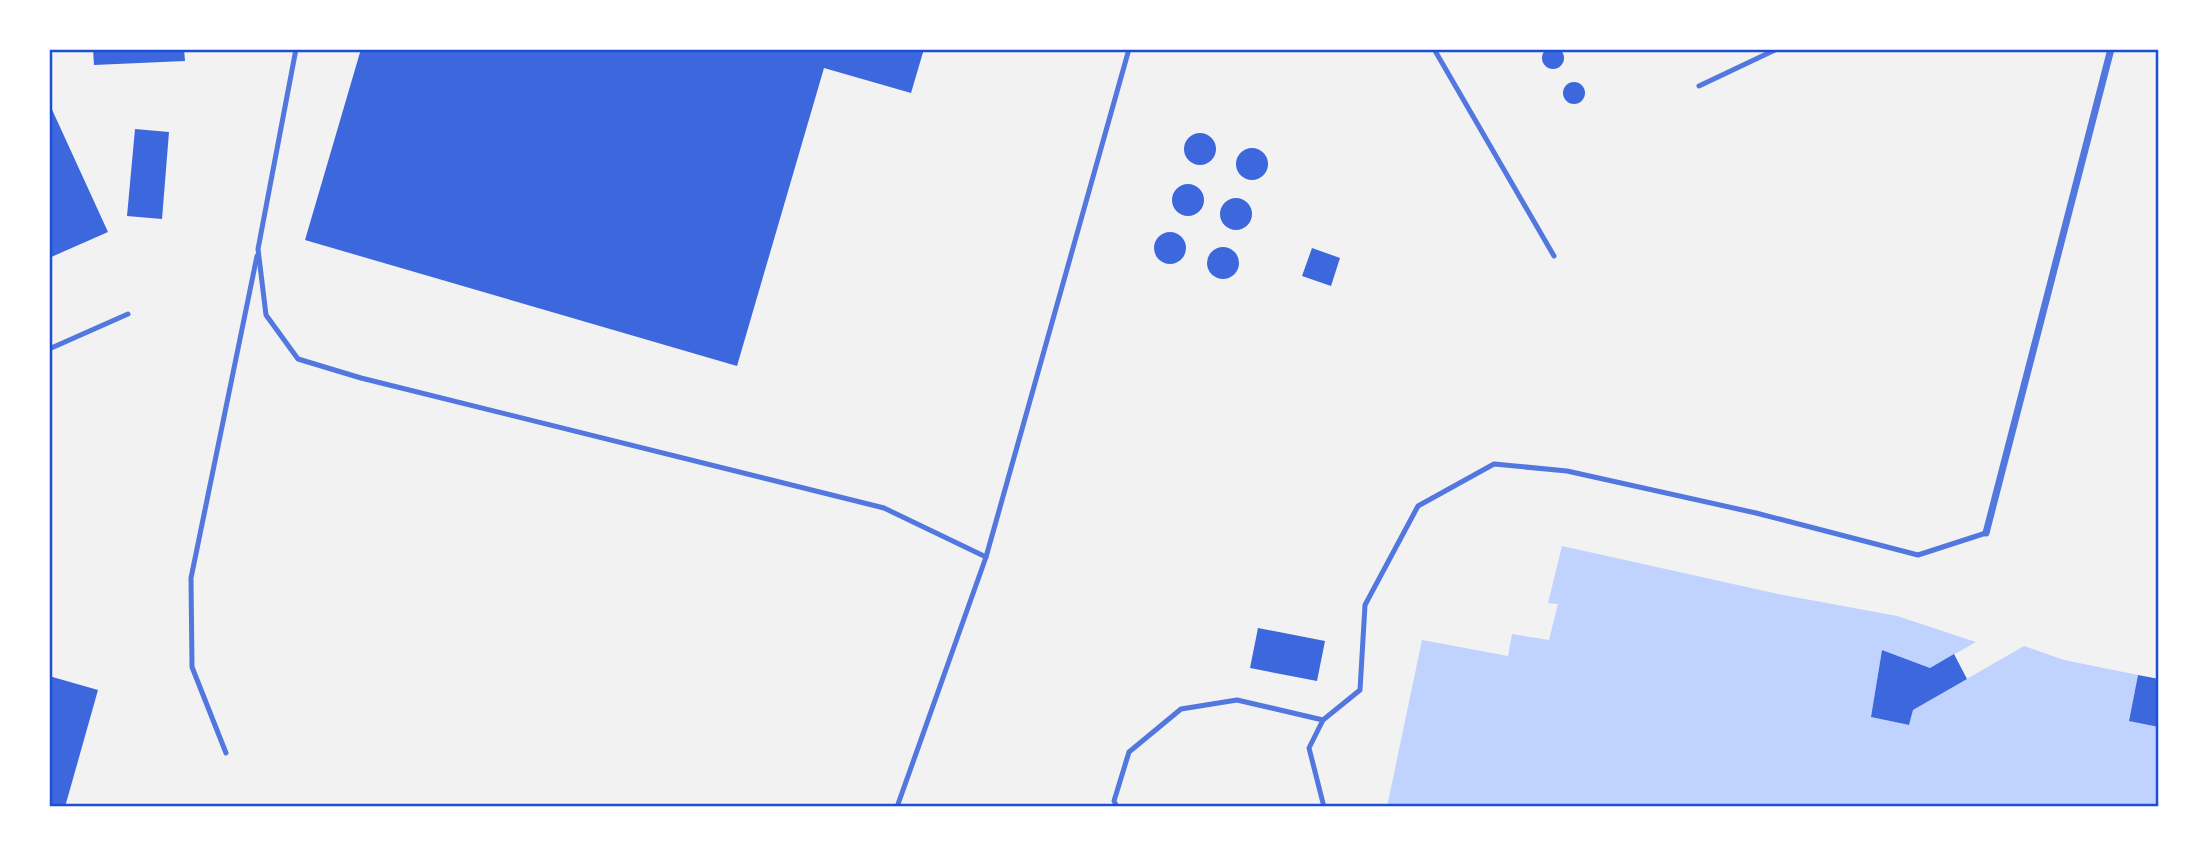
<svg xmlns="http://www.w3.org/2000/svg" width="2208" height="856" font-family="'Noto Sans',sans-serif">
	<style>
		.water { fill: #bfd3fe }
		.building { fill: #3d67dc }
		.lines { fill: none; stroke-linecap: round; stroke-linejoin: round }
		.service { stroke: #5277de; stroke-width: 5 }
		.minor { stroke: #5277de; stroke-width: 7 }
		.neatline { fill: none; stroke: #1d4ed8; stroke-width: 2.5 }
	</style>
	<rect width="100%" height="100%" fill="#f2f2f2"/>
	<polygon class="water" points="1562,546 1778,594 1897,616 1976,642 1930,668 1882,650 1871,717 1909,725 1913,710 2024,646 2064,660 2138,675 2129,720 2159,727 2159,807 1387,807 1422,640 1508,656 1512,634 1549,640 1558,604 1548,603"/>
	<g class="building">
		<circle cx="1553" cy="58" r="11"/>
		<polygon points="93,49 184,49 185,61 94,65"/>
		<polygon points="361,49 924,49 911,93 824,68 737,366 305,240"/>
		<circle cx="1574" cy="93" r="11"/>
		<polygon points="49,103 108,232 49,258"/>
		<polygon points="135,129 169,132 162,219 127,216"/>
		<circle cx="1200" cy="149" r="16"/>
		<circle cx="1252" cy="164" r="16"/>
		<circle cx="1188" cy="200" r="16"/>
		<circle cx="1236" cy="214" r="16"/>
		<circle cx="1170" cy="248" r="16"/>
		<circle cx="1223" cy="263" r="16"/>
		<polygon points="1312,248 1340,258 1331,286 1302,276"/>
		<polygon points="1258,628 1325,641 1317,681 1250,668"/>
		<polygon points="1882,650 1930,668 1954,654 1967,679 1913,710 1909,725 1871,717"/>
		<polygon points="2138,675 2159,679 2159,727 2129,721"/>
		<polygon points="49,676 98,690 65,807 49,805"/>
	</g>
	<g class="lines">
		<g class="service">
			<polyline points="296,49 258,249 266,315 298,359 361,378 884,508 986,557"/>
			<polyline points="1434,49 1554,256"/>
			<polyline points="1699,86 1777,49"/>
			<polyline points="49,349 128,314"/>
			<polyline points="226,753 192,667 191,578 257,256"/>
			<polyline points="897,807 986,557 1129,49"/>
			<polyline points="1117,807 1114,801 1129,752 1181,709 1237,700 1323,720"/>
			<polyline points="1324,807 1309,748 1323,720 1360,690 1365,605 1418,506 1494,464 1567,471 1756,513 1918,555 1986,533"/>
		</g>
		<polyline class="minor" points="1986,533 2111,49"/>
	</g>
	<rect width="2208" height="856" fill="none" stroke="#ffffff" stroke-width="102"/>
	<rect x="51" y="51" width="2106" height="754" class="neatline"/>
</svg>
